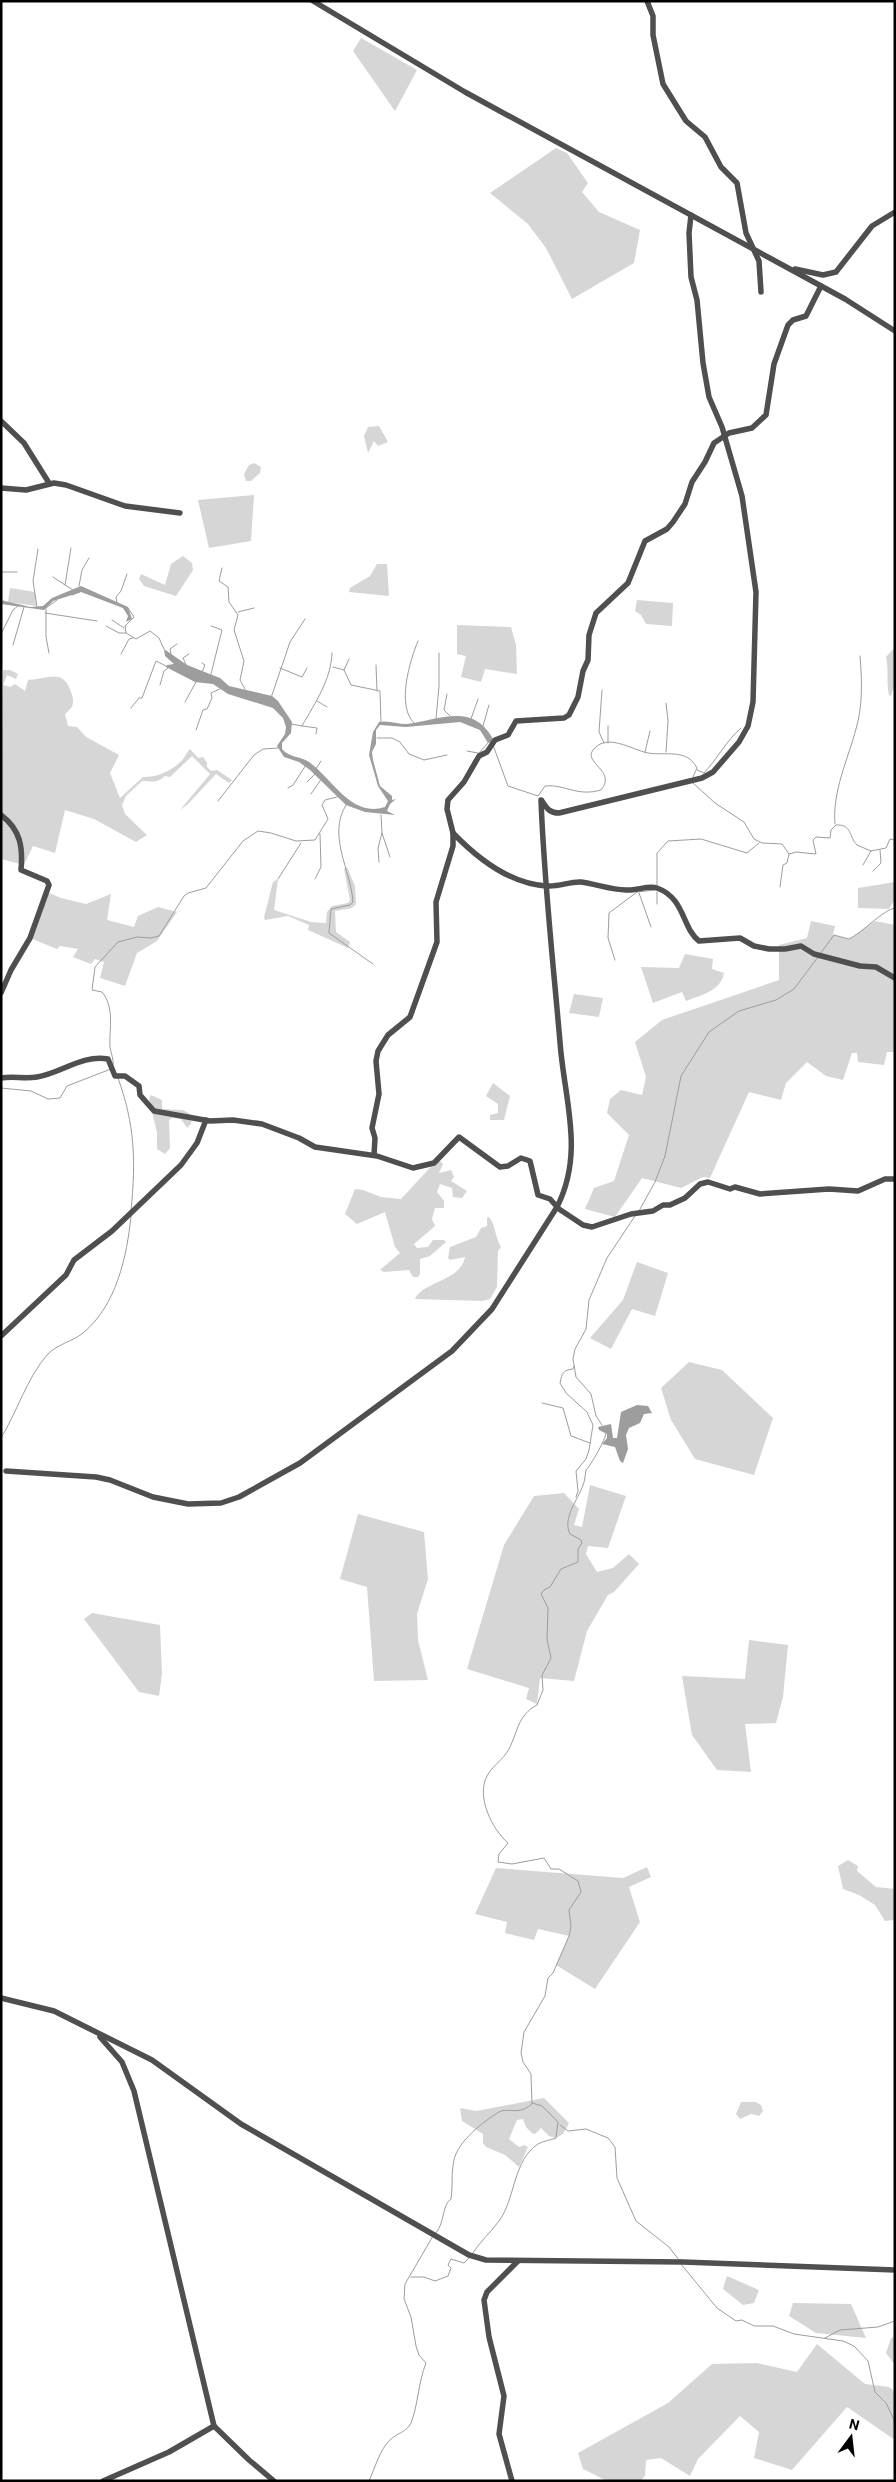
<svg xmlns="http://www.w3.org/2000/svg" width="896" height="2482" font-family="Roboto,sans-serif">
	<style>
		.green { fill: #d6d6d6 }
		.water { fill: #9d9d9d }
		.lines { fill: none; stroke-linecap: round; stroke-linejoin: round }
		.stream { stroke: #9d9d9d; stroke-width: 1 }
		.minor { stroke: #4f4f4f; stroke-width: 5.5 }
	</style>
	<rect width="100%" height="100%" fill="#fff"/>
	<g class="green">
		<polygon points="361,38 417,70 395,111 353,51"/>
		<polygon points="556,148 567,153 588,183 582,192 599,212 640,230 634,263 572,299 546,248 528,224 490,193"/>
		<polygon points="379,426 388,442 378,446 374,441 368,453 364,436 368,427"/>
		<polygon points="254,463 261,467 260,473 251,481 246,481 244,474 249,465"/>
		<polygon points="254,495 251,541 209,548 198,500"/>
		<polygon points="183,556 192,563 193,570 176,596 144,586 139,579 141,574 165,585 171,564"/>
		<polygon points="377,564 387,564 389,596 349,592 350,588 370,576"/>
		<polygon points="10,588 35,592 36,606 8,602"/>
		<polygon points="637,600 673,603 672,626 646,624 641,615 635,611"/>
		<polygon points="457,625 511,627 516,645 517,674 485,669 481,682 461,677 466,656 457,654"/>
		<path d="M 895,647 L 895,683 L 891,696 L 889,695 C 886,682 889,670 886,657 Z"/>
		<path d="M 3,670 L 10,670 L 18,674 L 16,679 L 7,675 L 3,685 L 10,687 L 15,684 L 25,691 L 28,680 C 50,679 64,667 72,695 C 75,705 72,708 65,714 L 68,726 L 77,727 L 86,737 L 119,755 L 110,773 L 120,798 L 143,777 C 156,778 174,770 183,759 C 186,755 187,752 190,749 L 198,758 L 203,757 L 207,763 L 207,767 L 211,771 L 217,770 L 232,780 L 229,783 L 216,774 L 188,804 L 180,810 L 210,774 L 192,756 L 170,777 L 165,776 C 156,784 153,781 142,781 L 126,796 L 122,805 L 125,814 L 147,835 L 136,842 L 94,819 L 65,810 L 55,853 L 33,846 L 24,865 L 1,859 Z"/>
		<polygon points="347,867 355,886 356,904 352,908 335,911 336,932 350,942 348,948 308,930 309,925 288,916 265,920 264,917 273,882 278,879 274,910 311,922 326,923 327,912 332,906 348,903 350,900 344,869"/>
		<polygon points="895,882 895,899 889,909 858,908 858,888"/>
		<polygon points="47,892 61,898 86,904 111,894 107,920 134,927 138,916 158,907 177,912 157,941 137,953 125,986 100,978 104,962 95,959 91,964 73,957 78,949 60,946 57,949 30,938"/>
		<polygon points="811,921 835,926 833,935 849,939 875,921 895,925 895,1052 887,1052 884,1065 858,1062 857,1053 852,1053 843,1080 826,1076 807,1062 786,1083 781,1100 749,1092 710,1178 703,1177 681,1188 642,1178 615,1217 585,1209 594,1188 614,1181 629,1135 607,1113 610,1099 621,1090 642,1095 646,1077 635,1042 662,1020 779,980 779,945 807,938"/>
		<path d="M 685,954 L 713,959 L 712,969 L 724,973 C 721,991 701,995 686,1001 L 682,992 L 653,1003 L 641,967 L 679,968 Z"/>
		<polygon points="574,994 603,998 599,1017 569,1013"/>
		<polygon points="493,1083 510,1096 504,1120 490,1120 490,1115 498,1113 498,1104 486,1096"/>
		<polygon points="151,1095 162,1100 162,1109 183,1110 192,1115 191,1124 187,1128 181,1119 172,1118 169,1120 170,1148 165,1154 157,1149 157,1133 149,1099"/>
		<polygon points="438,1159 443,1164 439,1173 451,1170 454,1177 451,1181 467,1191 462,1198 453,1197 452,1188 440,1184 437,1192 444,1201 444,1208 435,1208 432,1219 435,1226 414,1244 417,1248 428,1247 433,1240 444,1240 446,1242 430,1256 420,1259 420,1274 418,1277 413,1277 409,1270 384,1272 380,1270 400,1253 395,1247 385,1212 357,1224 345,1214 355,1189 363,1190 381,1197 401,1199"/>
		<path d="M 489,1217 C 495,1223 495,1237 501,1247 L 498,1251 L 497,1287 L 490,1299 L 482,1301 L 415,1299 C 422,1282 461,1281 465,1257 L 450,1260 L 448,1258 L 450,1247 L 476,1237 L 481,1228 L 487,1226 L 487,1218 Z"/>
		<polygon points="637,1262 668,1273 655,1316 632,1309 611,1349 590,1338 623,1300"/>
		<polygon points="689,1362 722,1370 773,1418 754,1475 695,1459 671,1420 661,1388"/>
		<polygon points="590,1485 626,1496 608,1548 588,1546 586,1554 597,1572 613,1568 629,1554 639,1564 614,1592 608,1595 587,1631 574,1681 540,1678 537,1704 526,1699 529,1688 467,1669 504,1545 534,1496 564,1493 579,1509 574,1525 582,1527"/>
		<polygon points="358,1514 424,1532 428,1579 417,1614 418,1640 428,1680 374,1681 367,1587 340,1579"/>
		<polygon points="92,1613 160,1625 162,1674 159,1696 139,1692 84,1619"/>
		<polygon points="749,1640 788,1645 783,1697 776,1723 745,1724 751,1772 717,1770 692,1735 682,1676 745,1679"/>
		<polygon points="848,1860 858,1866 857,1871 876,1887 895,1889 894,1920 885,1921 875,1905 859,1895 843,1889 838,1866"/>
		<polygon points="647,1867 651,1877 629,1887 640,1922 595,1989 556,1965 569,1936 538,1929 534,1940 505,1933 507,1922 475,1914 496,1868 623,1878"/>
		<polygon points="544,2098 569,2123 563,2134 556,2138 549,2136 541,2128 535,2134 532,2133 526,2127 523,2119 517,2120 509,2139 519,2147 524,2145 528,2147 519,2167 505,2155 486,2147 483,2143 483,2134 462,2121 460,2108 476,2111"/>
		<polygon points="741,2102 756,2102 761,2105 763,2111 759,2116 751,2114 740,2119 736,2114"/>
		<polygon points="727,2276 759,2290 754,2303 743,2305 723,2289"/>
		<polygon points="793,2303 851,2304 866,2338 816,2333 789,2316"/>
		<polygon points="895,2337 895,2365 886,2353 891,2338"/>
		<polygon points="817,2344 865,2384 889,2387 895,2392 895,2440 847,2407 792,2470 754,2458 759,2432 740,2416 698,2459 690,2476 661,2458 646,2460 645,2476 640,2481 607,2481 583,2469 578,2453 668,2403 712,2364 757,2363 797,2372"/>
	</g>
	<g class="water">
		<polygon points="81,586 128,607 132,619 126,622 128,616 123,608 81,592 53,601 44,610 1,604 1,600 30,607 43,606 52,598"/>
		<path d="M 164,649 L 187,665 L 220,678 L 229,686 L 272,696 L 278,701 L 292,722 L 291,733 L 282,743 L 282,749 C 290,758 300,756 309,762 C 333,779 351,818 385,807 L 388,801 L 378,786 L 369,755 L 373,732 L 379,722 C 388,720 397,724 406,724 C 438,721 472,701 493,739 L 491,742 L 488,743 L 480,730 L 460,722 L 406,727 L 380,725 L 376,730 L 376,744 L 372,752 L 373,760 L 380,786 L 392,796 L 392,800 L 396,799 L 390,804 L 387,811 L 395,815 L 365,812 L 346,805 L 310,770 L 299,762 L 284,757 L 277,746 L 285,734 L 286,727 L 283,718 L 273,708 L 228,694 L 213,684 L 195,682 L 166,667 L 167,665 L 174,664 L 165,656 Z"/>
		<polygon points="637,1405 648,1406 652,1413 644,1414 640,1423 629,1428 626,1435 628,1449 623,1463 620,1461 615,1447 602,1444 607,1438 607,1434 599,1430 598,1427 611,1424 613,1438 617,1438 621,1412"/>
	</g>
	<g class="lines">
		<g class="stream">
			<polyline points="71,548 65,585 73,590"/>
			<polyline points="222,568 219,581 228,587 229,602 238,615 234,630 244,661 240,680 245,689"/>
			<polyline points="1,572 17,572"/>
			<polyline points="53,577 65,585"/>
			<polyline points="79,586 82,570 89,558"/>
			<polyline points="72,595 80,592"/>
			<polyline points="117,603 116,597 121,591 127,574"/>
			<polyline points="37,607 33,581 38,549"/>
			<polyline points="46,608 57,600"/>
			<polyline points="128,608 134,617 125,626 126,633 136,639 150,631 159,638 164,649"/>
			<polyline points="46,609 46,637 49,653"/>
			<polyline points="238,612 254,608"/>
			<polyline points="45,613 97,621"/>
			<polyline points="112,620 124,628"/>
			<polyline points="106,626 119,633 126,633"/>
			<polyline points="1,634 13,610 19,605"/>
			<polyline points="13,645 24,607"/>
			<polyline points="121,654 129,639 133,638"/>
			<polyline points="171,654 170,649 177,644"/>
			<polyline points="376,665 377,691"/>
			<polyline points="187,667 183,658 189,654"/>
			<polyline points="333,667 344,670 351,685 380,691 381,722"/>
			<polyline points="280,668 302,677 307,668"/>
			<polyline points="344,670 349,659"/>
			<polyline points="202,672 205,665 202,663"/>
			<polyline points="211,674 222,630 211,626"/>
			<polyline points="160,685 164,671 168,668"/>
			<polyline points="602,690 599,732 604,743"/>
			<polyline points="447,694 444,710 450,716"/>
			<polyline points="271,698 290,642 305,619"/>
			<polyline points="317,701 327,707"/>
			<polyline points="185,702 196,682"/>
			<polyline points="666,703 668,721 666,752"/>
			<polyline points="131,708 139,698 142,698 156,661 168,667"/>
			<polyline points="436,719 439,686 439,653"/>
			<polyline points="471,719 478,699"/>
			<path d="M 414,723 C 396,706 410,660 418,641"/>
			<path d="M 291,724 L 302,726 C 316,701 331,680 332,653"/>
			<polyline points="302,726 317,728 316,734"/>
			<polyline points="483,726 489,705"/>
			<polyline points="196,730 203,710 207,709 212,698 211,693 220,689"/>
			<polyline points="377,738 392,738 400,742 409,754 424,760 447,755"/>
			<polyline points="608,743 608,726"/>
			<path d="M 493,745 L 508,786 L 538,796 L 545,786 C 565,784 577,797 601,790 C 617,771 583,763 593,750 C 607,732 632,750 648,753 C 665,756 687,748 697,768 L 693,777"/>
			<polyline points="467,751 478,753"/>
			<polyline points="645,752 650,731"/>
			<polyline points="478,754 488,743"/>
			<polyline points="316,769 321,761"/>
			<path d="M 697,770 L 704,773 C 718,758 726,741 741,728"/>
			<polyline points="307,782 315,774"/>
			<path d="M 693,783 L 715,803 L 744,822 L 754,839 L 762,843 L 782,844 L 789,854 L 796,852 L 816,854 L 813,840 L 816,837 L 830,838 L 831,830 L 836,825 C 852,824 849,837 857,845 L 871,851 L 886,848 L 890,839 L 895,840"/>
			<polyline points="288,788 293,785 306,765"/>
			<polyline points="311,794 322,778"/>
			<polyline points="218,801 254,755 263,749 278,748"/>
			<path d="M 346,805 C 327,836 351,870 353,902 L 350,905 L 331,909 L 329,933 L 373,964"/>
			<polyline points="381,815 382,833 390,857"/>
			<path d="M 835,824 C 832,792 848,759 856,729 C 863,705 862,680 860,656"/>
			<polyline points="379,862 378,848 382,833"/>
			<polyline points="863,865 871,851"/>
			<polyline points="873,871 881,863 880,850"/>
			<polyline points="278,879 301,843"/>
			<polyline points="315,879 321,867 320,834"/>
			<polyline points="657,885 657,853 668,841 701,839 747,853 759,843"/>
			<polyline points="780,887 783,865 787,863 789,854"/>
			<polyline points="657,892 657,904"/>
			<polyline points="639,893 651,927"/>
			<path d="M 820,954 L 834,935 L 849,939 C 862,933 884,909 895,908"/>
			<polyline points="615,960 608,938 609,913 637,892 655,890"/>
			<path d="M 113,1066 C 114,1060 111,1053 110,1047 C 109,1028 115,1008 102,992 L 92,990 L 95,967 L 118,942 L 137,937 L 151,938 L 159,936 L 184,896 L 188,893 L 206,888 L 243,841 L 258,831 L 271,833 L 296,841 L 315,840 L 328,819 L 322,805 L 325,800 L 337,797"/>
			<path d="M 118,1078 C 135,1125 136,1161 131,1210"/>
			<polyline points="1,1088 31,1091 48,1099 60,1098 67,1086 111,1069"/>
			<polyline points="639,1211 655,1182 665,1156 681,1076 709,1032 739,1011 776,1000 794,989 818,957"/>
			<path d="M 574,1366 L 573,1369 C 563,1370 562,1373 560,1383 L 566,1393 L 587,1412 L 593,1425 L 589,1450 L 586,1459 L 576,1471 L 578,1491 L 576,1497"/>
			<polyline points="542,1403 563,1408 571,1436 590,1443"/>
			<polyline points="602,1425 596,1416 591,1394 576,1377 573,1359 575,1349 586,1329 589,1300 607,1258 635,1216"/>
			<path d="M 1,1438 C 17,1412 27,1378 47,1355 C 57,1344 72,1342 83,1333 C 116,1306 127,1257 131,1216"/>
			<polyline points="560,2125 568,2131 586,2129 608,2138 615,2147 617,2178 636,2221 669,2247 679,2260"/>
			<path d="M 436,2233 C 445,2222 442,2205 451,2199 C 453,2185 451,2173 454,2160 C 458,2141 484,2121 499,2112 C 509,2107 518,2116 532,2104 L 531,2074 L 523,2062 L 521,2053 L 524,2032 L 545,1996 L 548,1978 L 553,1973 L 569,1936 L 571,1927 L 569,1910 L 581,1892 L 578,1881 L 559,1869 L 551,1869 L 544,1858 L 512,1864 L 498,1862 L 499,1854 L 508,1843 C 492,1829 476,1797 487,1776 C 492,1766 503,1760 509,1749 C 518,1731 518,1715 537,1705 L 543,1690 L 542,1675 L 551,1658 L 547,1639 L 548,1608 L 541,1594 L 544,1590 L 550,1587 L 561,1569 L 578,1562 L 578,1549 L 582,1543 L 581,1540 L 570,1534 C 562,1518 578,1500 583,1485 C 585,1481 585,1475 586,1470 C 591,1465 606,1439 606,1433"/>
			<path d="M 472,2254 C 480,2242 490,2233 499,2221 C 515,2200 513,2160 538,2144 C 543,2141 551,2140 556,2138 L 558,2122 L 542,2106 L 532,2103"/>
			<polyline points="681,2264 717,2308 736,2321 742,2320 754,2326 773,2326 794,2334 843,2341 854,2346 868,2361 875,2392 886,2403 895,2422"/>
			<polyline points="411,2277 424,2277 435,2281 448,2276 451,2268 448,2265 451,2259 464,2263 470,2257"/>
			<polyline points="825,2338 840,2330 878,2327 895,2321"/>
			<path d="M 369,2481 C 375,2468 380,2449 390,2440 C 397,2433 407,2432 411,2423 C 418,2406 418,2383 426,2363 L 419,2355 L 416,2346 L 411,2317 L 404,2299 L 405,2284 L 433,2236"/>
		</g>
		<g class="minor">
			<polyline points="313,1 465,92 845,299 895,331"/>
			<polyline points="647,1 653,16 653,35 663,84 686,121 705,137 721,167 737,183 746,233 759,261 761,292"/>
			<polyline points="795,269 823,275 836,272 872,226 895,212"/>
			<polyline points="1,421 24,443 49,483"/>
			<polyline points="1,488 26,490 54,483 66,485 125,506 180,513"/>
			<path d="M 542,801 C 547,809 550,813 559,813 L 702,778 L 713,772 L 739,742 L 748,726 L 753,702 L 756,592 L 742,496 L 722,427 L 709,397 L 703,363 L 697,300 L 691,277 L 689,233 L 691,215"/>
			<path d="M 1,815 C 21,830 23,848 21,870 L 47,881 L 49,885 L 30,938 L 11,970 L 1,993"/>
			<path d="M 453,833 C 478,859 510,884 547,886 C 559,887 571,881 581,882 C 596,884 611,890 626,890 C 636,891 648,885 657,888 C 685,898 682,928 699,941 L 740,938 L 754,946 L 769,949 L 785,949 L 801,946 L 814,954 L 860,966 L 876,967 L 895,978"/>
			<path d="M 1,1078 C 13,1076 25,1079 37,1077 C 61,1073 83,1054 108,1059 L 115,1076 L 125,1076 L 139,1086 L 140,1095 L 154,1111 L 210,1121 L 233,1120 L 262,1124 L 299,1138 L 315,1147 L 377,1156 L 413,1168 L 434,1163 L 459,1137 L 500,1167 L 508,1166 L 521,1158 L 530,1161 L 538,1195 L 550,1199 L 559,1209 L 583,1225 L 592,1227 L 631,1214 L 653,1211 L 663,1205 L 670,1205 L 685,1198 L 700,1184 L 708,1182 L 730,1189 L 735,1187 L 760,1194 L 829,1189 L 858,1191 L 885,1179 L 895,1179"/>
			<polyline points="374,1155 375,1138 372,1128 379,1094 376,1061 378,1051 388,1035 410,1017 437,942 436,902 453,846 453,833 447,809 448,800 464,782 479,756 487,752 495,740 508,735 516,721 564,718 569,715 578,697 583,671 588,660 589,635 596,613 628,583 645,541 667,529 673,522 685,504 692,482 705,462 714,443 729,433 752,428 766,415 774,364 788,325 793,320 806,316 821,286"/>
			<polyline points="1,1336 66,1275 74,1260 112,1231 181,1165 197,1143 206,1120"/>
			<path d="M 6,1471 L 96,1477 L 110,1480 L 153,1497 L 188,1504 L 221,1503 L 239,1497 L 300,1463 L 452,1351 L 492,1309 L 557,1207 C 585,1152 564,1099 560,1042 C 553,961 544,881 541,800"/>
			<polyline points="1,1998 54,2011 152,2060 241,2124 469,2255 486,2260 683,2262 895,2270"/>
			<polyline points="100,2037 122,2062 134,2091 214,2426 249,2460 274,2481"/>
			<polyline points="103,2481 169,2452 214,2426"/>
			<polyline points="512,2481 499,2434 504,2396 489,2337 484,2300 487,2292 518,2261"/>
		</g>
	</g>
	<rect width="896" height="2482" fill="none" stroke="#000000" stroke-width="5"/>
	<g transform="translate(851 2437) rotate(15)" stroke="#ffffff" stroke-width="4" paint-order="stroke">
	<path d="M0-4L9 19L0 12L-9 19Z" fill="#000000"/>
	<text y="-8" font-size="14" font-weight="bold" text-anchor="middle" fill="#000000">N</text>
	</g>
</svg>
